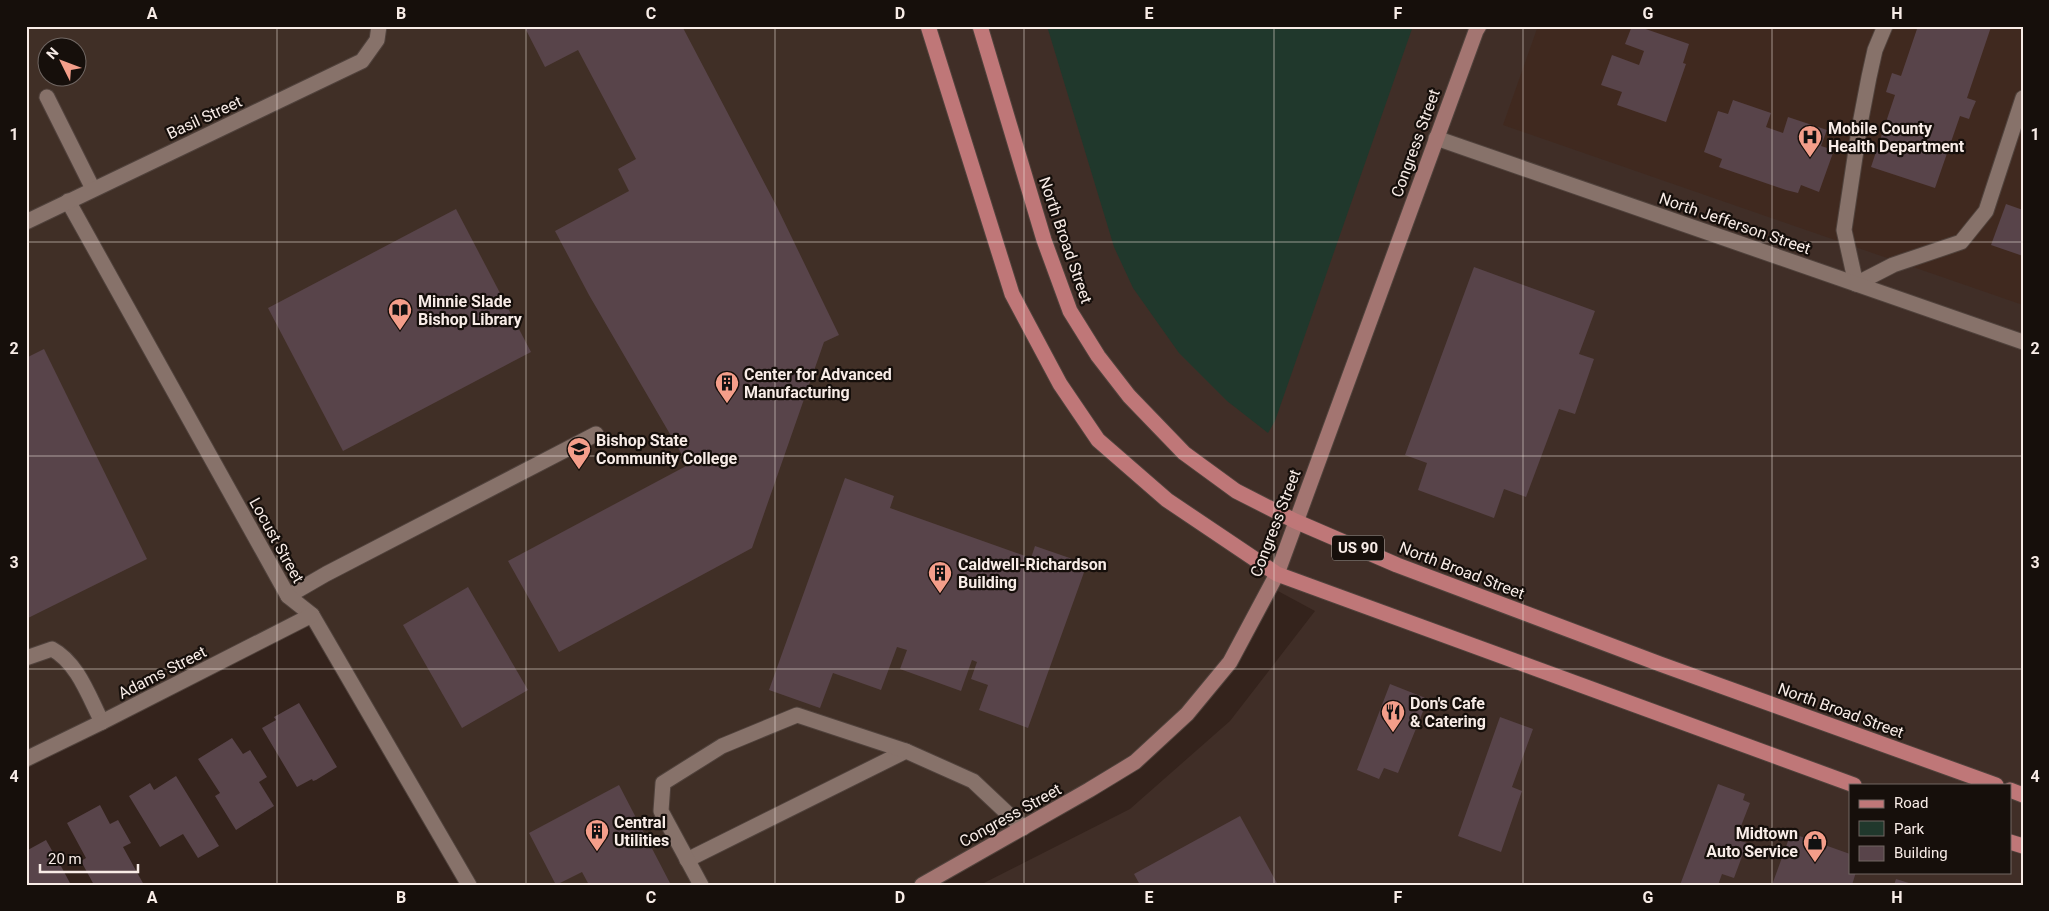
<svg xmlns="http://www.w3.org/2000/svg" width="2049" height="911" font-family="Roboto,sans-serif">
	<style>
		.commercial { fill: #402e27; fill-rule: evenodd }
		.built { fill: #40291f }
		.education { fill: #402f26; fill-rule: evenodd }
		.green { fill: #20382c }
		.building { fill: #58444a }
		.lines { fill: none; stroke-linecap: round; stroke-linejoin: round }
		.lane-casing { stroke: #50423c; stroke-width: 17 }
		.street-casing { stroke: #50423c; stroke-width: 17 }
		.secondary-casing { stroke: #50423c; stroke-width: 17 }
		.primary-casing { stroke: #50423c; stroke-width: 17 }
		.lane { stroke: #87726a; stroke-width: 15 }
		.street { stroke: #87726a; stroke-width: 15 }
		.secondary { stroke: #a37571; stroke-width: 15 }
		.primary { stroke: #bf7778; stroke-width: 15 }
		.grid { fill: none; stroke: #f8ece7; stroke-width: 1; stroke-opacity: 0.55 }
		.labels { text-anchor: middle; stroke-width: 4.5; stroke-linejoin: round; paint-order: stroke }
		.shield { fill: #160f0b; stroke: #b4aaa5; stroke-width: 1 }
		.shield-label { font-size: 15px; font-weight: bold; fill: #f8ece7 }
		.street-label { font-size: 16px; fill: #f8ece7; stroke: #160f0b }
		.poi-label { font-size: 16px; font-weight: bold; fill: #f8ece7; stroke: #160f0b; text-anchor: start }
		.neatline { fill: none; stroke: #f8ece7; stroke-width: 2 }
		.grid-label { font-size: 16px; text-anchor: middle; font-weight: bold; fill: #f8ece7 }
	</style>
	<rect width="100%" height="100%" fill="#34231c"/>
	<path class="commercial" d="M 897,26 L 2023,26 L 2023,885 L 980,885 L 1130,809 L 1230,721 L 1315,611 L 1230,565 L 1063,442 ZM 1850,785 L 2010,785 L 2010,872 L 1850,872 Z"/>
	<polygon class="built" points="1538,26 2023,26 2023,305 1503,125"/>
	<path class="education" d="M 26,26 L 928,26 L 1012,294 L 1098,440 L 1277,574 L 1230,662 L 1135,762 L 922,885 L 469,885 L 312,616 L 26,759 ZM 48,48 L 78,48 L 78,78 L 48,78 Z"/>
	<polygon class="green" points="1047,26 1413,26 1275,421 1268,433 1227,401 1179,353 1133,288 1114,247"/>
	<g class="building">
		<polygon points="524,26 682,26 777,207 839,335 824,342 752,548 559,652 508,561 688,465 589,295 555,231 629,191 618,169 636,159 578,50 545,67"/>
		<polygon points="1632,26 1637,26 1689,44 1683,63 1686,64 1666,122 1617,105 1622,92 1601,85 1612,55 1639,65 1644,51 1625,44"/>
		<polygon points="1918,26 1991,27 1967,98 1976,101 1972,110 1969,119 1960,116 1935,188 1871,167 1895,95 1886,92 1892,73 1901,76"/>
		<polygon points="1733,100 1771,113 1766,127 1783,133 1788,117 1827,130 1821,146 1834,150 1819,192 1801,185 1798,193 1786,190 1719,167 1722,159 1704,152 1718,111 1728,114"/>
		<polygon points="2006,204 2023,210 2023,256 1991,245"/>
		<polygon points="456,209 531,352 343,451 268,308"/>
		<polygon points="1474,267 1595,311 1579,354 1594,359 1575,414 1559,409 1526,497 1504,489 1494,518 1418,490 1427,463 1405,455"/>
		<polygon points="44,349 147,559 26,619 26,358"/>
		<polygon points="845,478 894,496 890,508 1031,558 1035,546 1087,564 1028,728 979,710 988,685 971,679 977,662 972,660 961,691 900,669 907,650 897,647 881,690 833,673 820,708 769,690"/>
		<polygon points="468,587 528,690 462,728 403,625"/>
		<polygon points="1390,684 1428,699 1398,773 1384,768 1379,779 1357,770"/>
		<polygon points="299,703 337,767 316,780 313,781 312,779 297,787 262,728 276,720 274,717"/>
		<polygon points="1500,717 1533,729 1512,787 1522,791 1501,852 1458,836"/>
		<polygon points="232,738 243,754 250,750 267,777 259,782 274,806 236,830 215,796 220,793 198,759"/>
		<polygon points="176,776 219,846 198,858 183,834 160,847 129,796 150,783 154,790"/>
		<polygon points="1718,784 1745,794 1743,800 1750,803 1736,839 1747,843 1734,878 1722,874 1718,885 1680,885"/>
		<polygon points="619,785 671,885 589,885 582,872 556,885 529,833"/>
		<polygon points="100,805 110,824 118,820 131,843 123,847 144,885 94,885 88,874 81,861 86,858 67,823"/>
		<polygon points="1240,816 1278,885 1140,885 1134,874"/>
		<polygon points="1791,833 1850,854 1850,872 1856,872 1852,885 1772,885"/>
		<polygon points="46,840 62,868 71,885 26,885 26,851"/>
		<polygon points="1896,879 1912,884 1912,885 1894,885"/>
	</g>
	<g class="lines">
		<g class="lane-casing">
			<g id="lane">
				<polyline points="1885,26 1875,50 1869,77 1860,124 1844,230 1856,284 1893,265 1961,242 1986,211 2023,98"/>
				<polyline points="47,97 93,189"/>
				<polyline points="288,596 326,574 596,434"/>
				<path d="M 26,658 L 52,649 C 78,663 89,697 102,722"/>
				<polyline points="687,860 906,751"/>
				<polyline points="701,885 661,811 663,783 722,746 797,715 906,751 973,781 1023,828"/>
			</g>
		</g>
		<g class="street-casing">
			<g id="street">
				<polyline points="1436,138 2023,342"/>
				<polyline points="68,201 288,596 312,615 469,885"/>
				<polyline points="26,222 362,61 377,40 379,26"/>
				<polyline points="26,759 102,722 312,615"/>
			</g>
		</g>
		<g class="secondary-casing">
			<polyline id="secondary" points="922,885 1089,790 1135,762 1187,714 1230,662 1277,574 1476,31 1479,26"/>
		</g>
		<g class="primary-casing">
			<g id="primary">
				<polyline points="928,26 1012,294 1060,384 1098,440 1167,500 1277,574 1854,785"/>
				<polyline points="980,26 1044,240 1070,311 1098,356 1129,396 1184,453 1236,491 1295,521 1397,565 1660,664 1996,785"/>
				<polyline points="2010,790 2023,795"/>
				<polyline points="2010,842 2023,846"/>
			</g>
		</g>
		<use href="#lane" class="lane"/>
		<use href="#street" class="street"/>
		<use href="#secondary" class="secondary"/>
		<use href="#primary" class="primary"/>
	</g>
	<path class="grid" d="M 277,26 L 277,885M 526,26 L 526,885M 775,26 L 775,885M 1024,26 L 1024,885M 1274,26 L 1274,885M 1523,26 L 1523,885M 1772,26 L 1772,885M 26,242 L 2023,242M 26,456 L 2023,456M 26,669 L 2023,669"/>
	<defs>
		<g id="hospital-pin" transform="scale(1.25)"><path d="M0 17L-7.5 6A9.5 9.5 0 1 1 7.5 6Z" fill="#f49e8a" stroke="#160f0b"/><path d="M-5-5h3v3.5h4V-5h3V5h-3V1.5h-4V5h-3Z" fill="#111"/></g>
		<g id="library-pin" transform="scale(1.25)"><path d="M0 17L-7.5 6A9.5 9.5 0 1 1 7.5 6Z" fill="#f49e8a" stroke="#160f0b"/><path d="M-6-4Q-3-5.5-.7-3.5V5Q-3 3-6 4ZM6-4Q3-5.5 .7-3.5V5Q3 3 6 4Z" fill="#111"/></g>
		<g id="building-pin" transform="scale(1.25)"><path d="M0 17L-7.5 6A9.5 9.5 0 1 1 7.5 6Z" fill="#f49e8a" stroke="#160f0b"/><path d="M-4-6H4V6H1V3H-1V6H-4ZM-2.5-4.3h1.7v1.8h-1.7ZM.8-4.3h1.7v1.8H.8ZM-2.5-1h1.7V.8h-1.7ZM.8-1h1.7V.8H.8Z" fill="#111"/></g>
		<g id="university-pin" transform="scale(1.25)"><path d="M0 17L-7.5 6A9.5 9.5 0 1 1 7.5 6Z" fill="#f49e8a" stroke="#160f0b"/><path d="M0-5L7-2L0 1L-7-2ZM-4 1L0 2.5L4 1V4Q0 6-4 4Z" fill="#111"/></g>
		<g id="restaurant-pin" transform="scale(1.25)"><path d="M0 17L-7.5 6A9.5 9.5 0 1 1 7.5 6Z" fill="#f49e8a" stroke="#160f0b"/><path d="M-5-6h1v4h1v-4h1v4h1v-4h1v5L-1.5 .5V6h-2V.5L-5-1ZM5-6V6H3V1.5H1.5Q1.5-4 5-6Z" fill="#111"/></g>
		<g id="shop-pin" transform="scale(1.25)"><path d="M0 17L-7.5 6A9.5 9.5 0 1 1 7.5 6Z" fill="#f49e8a" stroke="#160f0b"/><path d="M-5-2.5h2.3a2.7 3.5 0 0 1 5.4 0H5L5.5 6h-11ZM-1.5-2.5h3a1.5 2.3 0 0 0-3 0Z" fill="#111"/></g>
	</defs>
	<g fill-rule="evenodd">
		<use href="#hospital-pin" x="1810" y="137"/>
		<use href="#library-pin" x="400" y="310"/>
		<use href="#building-pin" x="727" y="383"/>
		<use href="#university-pin" x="579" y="449"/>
		<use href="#building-pin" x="940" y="573"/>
		<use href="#restaurant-pin" x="1393" y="712"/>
		<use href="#building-pin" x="597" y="831"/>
		<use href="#shop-pin" x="1815" y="842"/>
	</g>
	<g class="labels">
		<rect class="shield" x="1332" y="535.5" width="52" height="25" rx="4"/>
		<g class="shield-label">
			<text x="1358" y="553">US 90</text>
		</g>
		<g class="street-label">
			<text transform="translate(204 117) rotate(-25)" y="6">Basil Street</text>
			<text transform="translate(1415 143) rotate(-70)" y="6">Congress Street</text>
			<text transform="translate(1735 223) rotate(19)" y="6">North Jefferson Street</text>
			<text transform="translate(1066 240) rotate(71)" y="6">North Broad Street</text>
			<text transform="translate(1275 523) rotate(-69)" y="6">Congress Street</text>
			<text transform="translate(277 540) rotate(61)" y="6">Locust Street</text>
			<text transform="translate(1462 570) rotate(21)" y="6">North Broad Street</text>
			<text transform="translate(162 672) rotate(-27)" y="6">Adams Street</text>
			<text transform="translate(1841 710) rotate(20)" y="6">North Broad Street</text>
			<text transform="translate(1010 815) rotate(-29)" y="6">Congress Street</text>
		</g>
		<g class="poi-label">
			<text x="1828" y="134">Mobile County<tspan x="1828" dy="18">Health Department</tspan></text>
			<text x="418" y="307">Minnie Slade<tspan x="418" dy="18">Bishop Library</tspan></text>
			<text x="744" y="380">Center for Advanced<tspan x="744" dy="18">Manufacturing</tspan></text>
			<text x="596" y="446">Bishop State<tspan x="596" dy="18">Community College</tspan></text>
			<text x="958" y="570">Caldwell-Richardson<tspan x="958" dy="18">Building</tspan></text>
			<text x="1410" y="709">Don's Cafe<tspan x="1410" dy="18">&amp; Catering</tspan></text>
			<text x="614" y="828">Central<tspan x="614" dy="18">Utilities</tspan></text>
			<text x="1798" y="839" text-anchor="end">Midtown<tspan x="1798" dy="18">Auto Service</tspan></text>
		</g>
	</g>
	<rect width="2049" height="911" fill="none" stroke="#160f0b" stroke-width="55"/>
	<rect x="1849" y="784" width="162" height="90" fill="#160f0b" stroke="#706763"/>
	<rect x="1859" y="800" width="25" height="8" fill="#bf7778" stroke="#706763"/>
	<text x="1894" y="808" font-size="15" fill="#f8ece7">Road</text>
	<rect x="1859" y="821" width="25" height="15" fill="#20382c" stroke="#706763"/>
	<text x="1894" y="834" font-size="15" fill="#f8ece7">Park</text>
	<rect x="1859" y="846" width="25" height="15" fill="#58444a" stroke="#706763"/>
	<text x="1894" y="858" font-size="15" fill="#f8ece7">Building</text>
	<g transform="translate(62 62) rotate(312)"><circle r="24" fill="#160f0b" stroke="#706763"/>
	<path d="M0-4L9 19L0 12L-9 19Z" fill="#f49e8a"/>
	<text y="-8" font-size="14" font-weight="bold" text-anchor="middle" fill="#f8ece7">N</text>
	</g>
	<path d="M40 864v8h98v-8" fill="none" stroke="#f8ece7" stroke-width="2.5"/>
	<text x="48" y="864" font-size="15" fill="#f8ece7" stroke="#160f0b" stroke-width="4" paint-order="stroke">20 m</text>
	<rect x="28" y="28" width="1994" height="856" class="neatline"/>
	<g class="grid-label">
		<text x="152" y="19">A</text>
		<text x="401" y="19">B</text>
		<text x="651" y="19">C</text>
		<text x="900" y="19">D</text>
		<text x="1149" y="19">E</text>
		<text x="1398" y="19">F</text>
		<text x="1648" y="19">G</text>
		<text x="1897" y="19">H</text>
		<text x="14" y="140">1</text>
		<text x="2035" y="140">1</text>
		<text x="14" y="354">2</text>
		<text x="2035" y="354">2</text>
		<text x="14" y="568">3</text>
		<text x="2035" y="568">3</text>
		<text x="14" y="782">4</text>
		<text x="2035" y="782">4</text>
		<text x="152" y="903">A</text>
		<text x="401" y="903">B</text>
		<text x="651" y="903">C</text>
		<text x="900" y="903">D</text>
		<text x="1149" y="903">E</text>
		<text x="1398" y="903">F</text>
		<text x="1648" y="903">G</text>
		<text x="1897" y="903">H</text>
	</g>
</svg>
